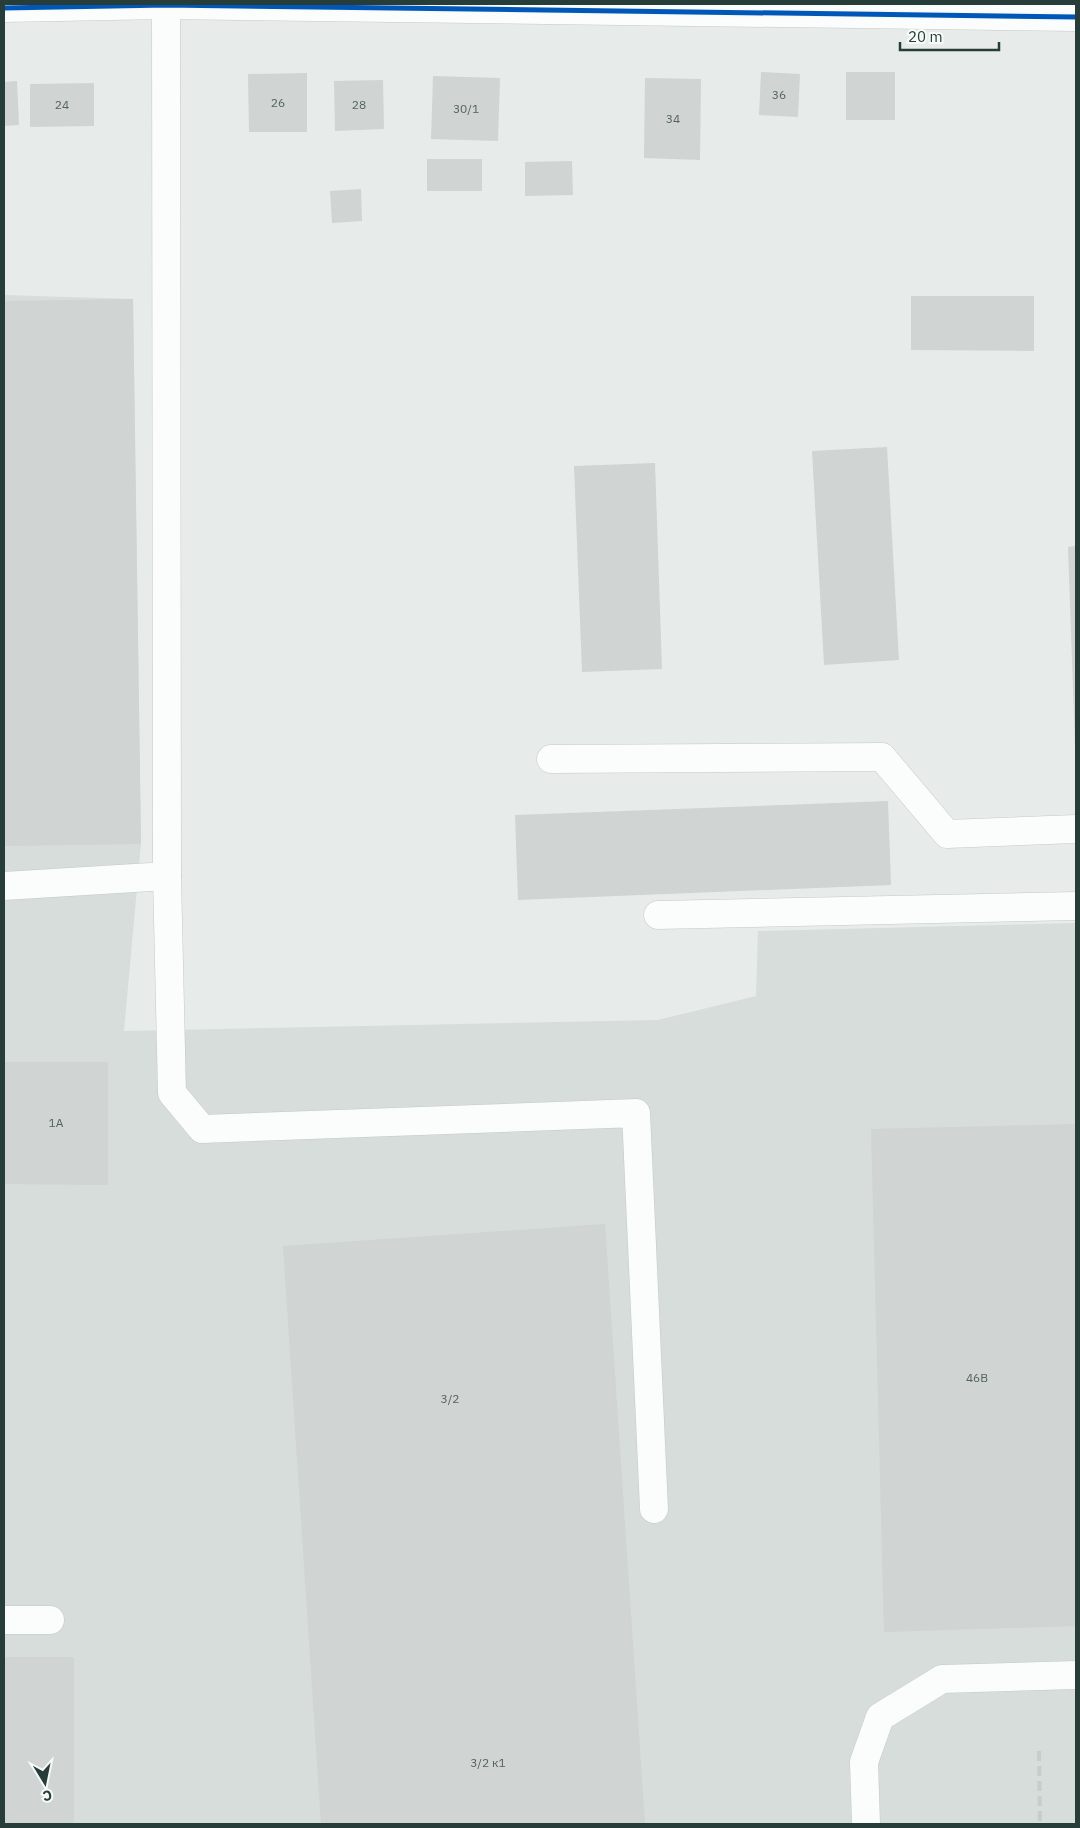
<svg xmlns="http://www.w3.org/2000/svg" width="1080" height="1828" font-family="'IBM Plex Sans',sans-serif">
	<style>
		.built { fill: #d6ddda }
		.building { fill: #d0d4d3 }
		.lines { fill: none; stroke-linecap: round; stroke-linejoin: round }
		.minor-casing { stroke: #c4c9c7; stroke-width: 29 }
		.minor { stroke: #fbfcfc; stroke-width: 28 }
		.rail { stroke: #c8cccb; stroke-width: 4; stroke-dasharray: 10 5; stroke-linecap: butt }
		.cycleway-casing { stroke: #f6faf8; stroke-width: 8 }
		.cycleway { stroke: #0057b8; stroke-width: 5 }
		.labels { text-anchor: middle; stroke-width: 4.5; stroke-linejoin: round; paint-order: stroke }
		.number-label { font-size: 12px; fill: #526460 }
	</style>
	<rect width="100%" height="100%" fill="#e7ecea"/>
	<polygon class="built" points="4,295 133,299 141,844 124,1031 658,1020 756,996 758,931 1076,923 1076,1824 4,1824"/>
	<g class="building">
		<polygon points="761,72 800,74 798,117 759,115"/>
		<rect x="846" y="72" width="49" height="48"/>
		<polygon points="307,73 307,132 249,132 248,74"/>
		<polygon points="433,76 500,78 498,141 431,139"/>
		<polygon points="645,78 701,79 700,160 644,158"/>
		<polygon points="383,80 384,129 335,131 334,81"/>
		<polygon points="17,81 19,125 4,126 4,82"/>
		<polygon points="94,83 94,126 30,127 30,84"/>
		<rect x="427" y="159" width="55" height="32"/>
		<polygon points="572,161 573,195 525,196 525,162"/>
		<polygon points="361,189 362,221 332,223 330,191"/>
		<polygon points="911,296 1034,296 1034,351 911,350"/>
		<polygon points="133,299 141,844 5,846 4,301"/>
		<polygon points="887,447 899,660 824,665 812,451"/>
		<polygon points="655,463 662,669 582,672 574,466"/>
		<polygon points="1076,546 1076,747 1075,747 1068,547"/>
		<polygon points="888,801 891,885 518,900 515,815"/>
		<polygon points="4,1062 108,1062 108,1185 4,1184"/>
		<polygon points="1076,1124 1076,1626 884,1632 871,1129"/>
		<polygon points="605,1224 645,1824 321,1824 283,1246"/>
		<rect x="4" y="1657" width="70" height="167"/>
	</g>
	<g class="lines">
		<g class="minor-casing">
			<g id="minor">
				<polyline points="166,4 167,876 172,1093 202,1129 636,1113 654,1509"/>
				<polyline points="4,8 166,5 1076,17"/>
				<polyline points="551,759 882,757 947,834 1076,829"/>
				<polyline points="4,886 167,876"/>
				<polyline points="658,915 1076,906"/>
				<polyline points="4,1620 50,1620"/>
				<polyline points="866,1824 864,1762 880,1717 942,1679 1076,1675"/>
			</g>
		</g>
		<use href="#minor" class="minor"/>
		<polyline class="rail" points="1039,1751 1040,1824"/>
		<g class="cycleway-casing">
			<polyline id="cycleway" points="4,8 166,5 1076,17"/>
		</g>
		<use href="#cycleway" class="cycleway"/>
	</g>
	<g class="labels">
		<g class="number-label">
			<text x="779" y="99">36</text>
			<text x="278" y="107">26</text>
			<text x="62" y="109">24</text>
			<text x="359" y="109">28</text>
			<text x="466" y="113">30/1</text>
			<text x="673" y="123">34</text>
			<text x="56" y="1127">1А</text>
			<text x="977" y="1382">46В</text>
			<text x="450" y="1403">3/2</text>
			<text x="488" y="1767">3/2 к1</text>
		</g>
	</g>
	<rect width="1080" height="1828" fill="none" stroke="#273d39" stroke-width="10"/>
	<g transform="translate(45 1783) rotate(170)" stroke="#f6faf8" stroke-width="4" paint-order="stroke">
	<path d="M0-4L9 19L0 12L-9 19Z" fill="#273d39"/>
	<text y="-8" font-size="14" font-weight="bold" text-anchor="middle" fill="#273d39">С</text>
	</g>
	<path d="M900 42v8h99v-8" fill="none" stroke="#273d39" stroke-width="2.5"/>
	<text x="908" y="42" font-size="15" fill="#273d39" stroke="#f6faf8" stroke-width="4" paint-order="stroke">20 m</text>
</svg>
